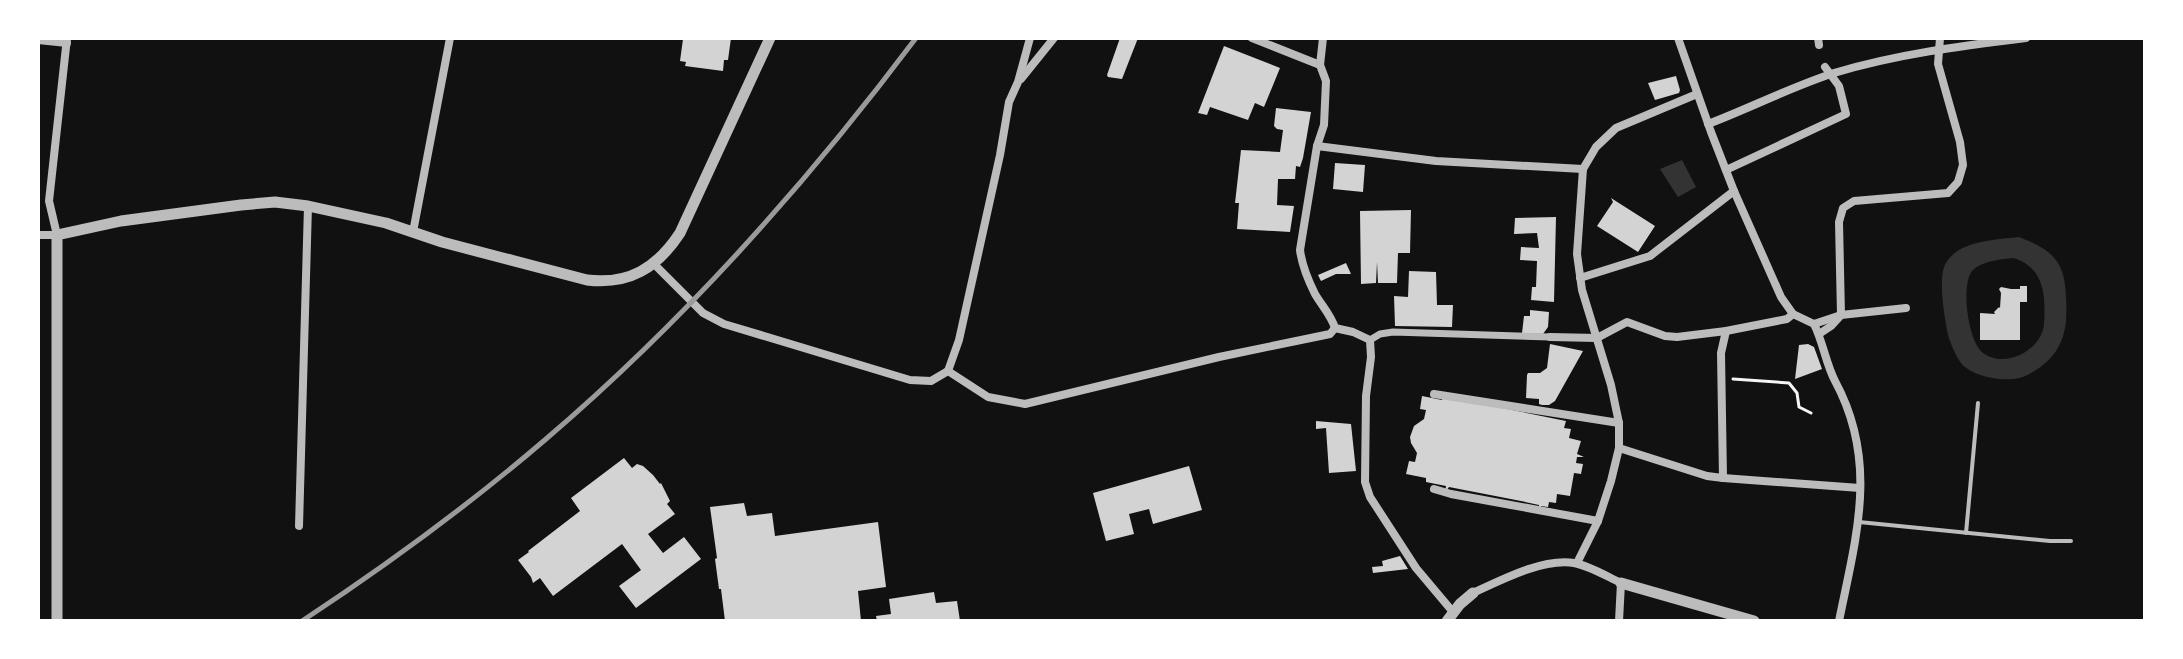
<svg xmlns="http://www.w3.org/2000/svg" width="2183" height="659" font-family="Overpass,sans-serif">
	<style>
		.water { fill: #333; fill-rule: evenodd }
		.building { fill: #d3d3d3 }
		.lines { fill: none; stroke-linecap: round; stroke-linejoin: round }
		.path { stroke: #f5f5f5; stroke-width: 3 }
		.service { stroke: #bcbcbc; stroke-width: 4 }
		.pedestrian { stroke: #bcbcbc; stroke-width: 7 }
		.minor { stroke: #bcbcbc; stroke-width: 8 }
		.tertiary { stroke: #bcbcbc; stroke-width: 11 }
		.rail { stroke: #9a9a9a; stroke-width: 5 }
	</style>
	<rect width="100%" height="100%" fill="#111"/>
	<g class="water">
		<polygon points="1682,160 1696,187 1678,197 1660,169"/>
		<path d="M 2019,237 C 2052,250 2065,260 2066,298 C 2067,316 2067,335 2056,351 C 2049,362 2035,372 2023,377 C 2006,383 1972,377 1961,363 C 1955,355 1951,344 1948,335 C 1945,321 1943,307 1942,293 C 1942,284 1941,271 1946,263 C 1959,240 1996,240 2019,237 ZM 2014,258 C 2044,268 2046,295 2044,324 C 2042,351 2003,370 1982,352 C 1968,340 1960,283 1973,270 C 1982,261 2002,259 2014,258 Z"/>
	</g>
	<g class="building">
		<polygon points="690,38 731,38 728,60 724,60 723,71 685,66 686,62 680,61 683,39 689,40"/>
		<polygon points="1120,38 1138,38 1122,79 1108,77 1107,75"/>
		<polygon points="1224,46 1280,68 1264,107 1255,103 1248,120 1210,107 1207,115 1198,113"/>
		<polygon points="1676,76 1680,90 1679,93 1655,100 1648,83"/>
		<polygon points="1276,108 1311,112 1303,158 1300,167 1296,166 1295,179 1278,179 1277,205 1294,206 1290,232 1237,229 1239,203 1235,203 1241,150 1280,152 1283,130 1277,129 1274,126"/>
		<polygon points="1335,163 1365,165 1363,192 1333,189"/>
		<polygon points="1611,198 1655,226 1638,252 1597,226 1613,202"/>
		<polygon points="1411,210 1410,253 1398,253 1397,283 1378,283 1377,262 1376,283 1361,284 1360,211"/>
		<polygon points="1556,217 1554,302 1531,300 1532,287 1536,287 1537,261 1520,260 1521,247 1539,248 1537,233 1514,234 1515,218"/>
		<polygon points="1346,263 1351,274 1336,274 1321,281 1318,275"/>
		<polygon points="1409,271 1436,272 1437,305 1453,305 1452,327 1395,326 1394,296 1408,297"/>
		<polygon points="2020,286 2027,286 2027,302 2020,302 2020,340 1980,340 1980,313 1995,314 1994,312 1999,307 2000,308 2001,293 1999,289 2001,287 2011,289 2020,289"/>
		<polygon points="1530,310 1549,312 1548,327 1543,334 1522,333 1524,316 1530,316"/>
		<polygon points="1550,344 1583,351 1555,401 1549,405 1542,405 1539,404 1539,399 1526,398 1527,375 1528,373 1540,373 1547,368"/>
		<polygon points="1808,344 1814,347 1822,369 1795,379 1799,345"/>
		<polygon points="1422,396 1442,400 1443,396 1566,421 1564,428 1571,429 1569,438 1581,441 1577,454 1584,457 1577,457 1576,463 1583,464 1581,474 1574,473 1570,496 1557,494 1556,503 1549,502 1548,507 1541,506 1539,512 1539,505 1521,501 1449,487 1445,492 1446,486 1426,482 1426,478 1406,474 1409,461 1415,462 1417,453 1411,443 1410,437 1414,426 1424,419 1426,410 1420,409"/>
		<polygon points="1316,421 1351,424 1356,471 1329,473 1326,428 1316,429"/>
		<polygon points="624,458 632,468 637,464 643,466 653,475 660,484 661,483 670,501 667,504 675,514 648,534 663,553 684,537 701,559 636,608 619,586 641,570 622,544 553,596 540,578 533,583 531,577 518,560 529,552 528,551 580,511 571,498"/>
		<polygon points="1189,466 1202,510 1153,524 1149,509 1129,514 1134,534 1106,541 1093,493"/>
		<polygon points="744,503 747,516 772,513 775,536 878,522 886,587 858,591 861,621 725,621 721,589 719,589 715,559 717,558 710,507"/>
		<polygon points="1400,556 1408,569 1373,573 1372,567 1383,566 1382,561"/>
		<polygon points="934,592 936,603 957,601 960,621 877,621 876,616 891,614 889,599"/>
	</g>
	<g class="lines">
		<polyline class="path" points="1733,379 1789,383 1797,393 1799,407 1811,413"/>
		<g class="service">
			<polyline points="1859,522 2050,541 2071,541"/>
			<polyline points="1966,533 1978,403"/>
		</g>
		<polyline class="pedestrian" points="1370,340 1380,334 1393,332 1550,337"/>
		<g class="minor">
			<polyline points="1252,38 1320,65"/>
			<path d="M 1323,38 L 1320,65 L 1326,81 L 1324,125 L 1317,146 L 1300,250 C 1302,266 1308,280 1315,294 C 1322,306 1331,315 1335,328"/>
			<path d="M 1678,38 L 1711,132 L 1734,191 L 1781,297 L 1793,314 L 1814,324 C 1823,342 1826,364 1835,381 C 1879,462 1856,537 1839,621"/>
			<polyline points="1818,38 1819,45"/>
			<polyline points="38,40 67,43"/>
			<polyline points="1021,79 1054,38"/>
			<path d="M 1708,124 C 1750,108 1791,87 1834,73 C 1897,54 1961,46 2026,38"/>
			<polyline points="1317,146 1436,161 1583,169"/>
			<polyline points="1726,170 1846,114 1839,86 1825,67"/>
			<polyline points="413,232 450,38"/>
			<polyline points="38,235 57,235 49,201 67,38"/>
			<polyline points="654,264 703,313 724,324 910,380 931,381 948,371"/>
			<polyline points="1580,278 1650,256 1734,191"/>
			<polyline points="1814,324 1841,315 1906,308"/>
			<polyline points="1335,328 1353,332 1370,340 1371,357 1366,396 1365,482 1370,497 1416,568 1453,612"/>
			<polyline points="1819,334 1831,326 1841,315 1839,222 1843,208 1854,201 1948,193 1958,182 1963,165 1960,142 1938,64 1940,38"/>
			<polyline points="1550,337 1597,338 1627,322 1665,336 1677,337 1726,331 1787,319 1793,314"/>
			<polyline points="948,371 988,397 1025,404 1219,357 1330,334 1335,328"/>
			<polyline points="948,371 959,340 1000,155 1009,102 1018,82 1030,38"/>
			<polyline points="1434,394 1619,423"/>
			<polyline points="1619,448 1707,476 1723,478 1860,488"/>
			<polyline points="1723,478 1721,353 1726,331"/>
			<polyline points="1434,489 1451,494 1598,521"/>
			<polyline points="299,526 308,206"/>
			<polyline points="1577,563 1598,521 1611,481 1619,448 1619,423 1611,385 1582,290 1577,254 1583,169 1596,147 1616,128 1697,94"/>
			<path d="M 1473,593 C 1501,580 1543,558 1574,563 C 1590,566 1606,576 1621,583 L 1619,621"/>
		</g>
		<g class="tertiary">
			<polyline points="1621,583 1754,621"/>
			<path d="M 57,621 L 57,235 L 121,221 L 241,205 L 275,202 L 308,206 L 386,223 L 442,242 L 587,280 C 629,285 657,268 680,233 L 770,38"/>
			<polyline points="1447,621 1460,604 1473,593"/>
		</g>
		<path class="rail" d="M 302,621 C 387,565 469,505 546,439 C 684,321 807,183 916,38"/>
	</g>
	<rect width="2183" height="659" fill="none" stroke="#ffffff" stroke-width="80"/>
</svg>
